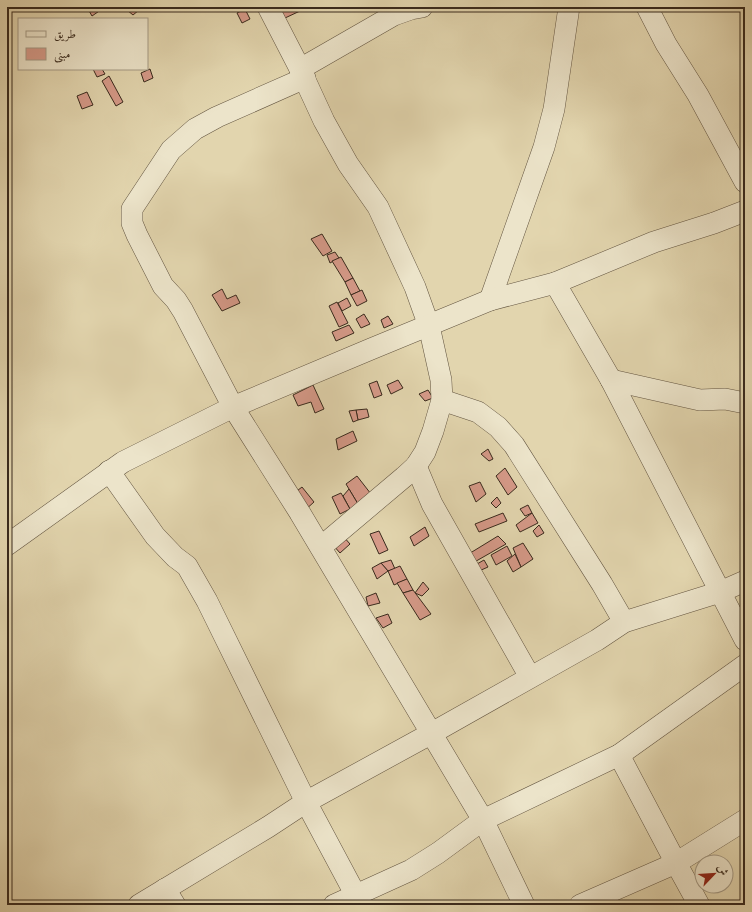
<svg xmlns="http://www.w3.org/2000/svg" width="752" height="912" font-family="'Libre Caslon Text',Amiri,serif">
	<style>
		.building { fill: #d69a89; stroke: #392a1d }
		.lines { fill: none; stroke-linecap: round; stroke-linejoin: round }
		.minor-casing { stroke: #635541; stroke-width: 22 }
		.minor { stroke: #ece4ca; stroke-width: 21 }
	</style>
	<rect width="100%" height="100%" fill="#e2d5ae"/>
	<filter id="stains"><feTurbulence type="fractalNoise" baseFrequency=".005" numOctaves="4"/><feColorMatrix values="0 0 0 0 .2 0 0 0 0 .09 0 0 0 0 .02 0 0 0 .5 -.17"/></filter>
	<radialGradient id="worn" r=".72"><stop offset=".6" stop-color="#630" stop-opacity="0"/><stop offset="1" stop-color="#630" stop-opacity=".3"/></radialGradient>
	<g class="building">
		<polygon points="90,7 105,7 92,16 88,9"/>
		<polygon points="130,7 136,7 139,10 133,15 127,10"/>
		<polygon points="287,7 298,7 300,11 285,18 281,10"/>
		<polygon points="245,9 250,19 242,23 237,13"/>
		<polygon points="93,69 102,69 105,74 97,77"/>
		<polygon points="150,69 153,78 144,82 141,73"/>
		<polygon points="109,76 123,102 116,106 102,81"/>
		<polygon points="87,92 93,105 82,109 77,96"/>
		<polygon points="322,234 332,251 323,256 311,239"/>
		<polygon points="335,252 339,258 330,263 327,255"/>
		<polygon points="341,257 353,278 345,282 332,261"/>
		<polygon points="353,278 360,291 351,295 345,282"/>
		<polygon points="222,289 227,299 236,295 240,303 222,311 212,295"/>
		<polygon points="362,290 367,301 357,306 351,295"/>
		<polygon points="347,298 351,306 342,311 338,303"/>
		<polygon points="337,302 348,323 339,327 329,306"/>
		<polygon points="364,314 370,324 361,328 356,319"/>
		<polygon points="388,316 393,324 384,328 381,320"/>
		<polygon points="349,325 354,333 336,341 332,332"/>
		<polygon points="398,380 403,388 391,394 387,385"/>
		<polygon points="377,381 382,395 374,398 369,384"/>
		<polygon points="313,385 324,409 315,413 311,402 298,406 293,395"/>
		<polygon points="428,390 433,398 425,401 419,394"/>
		<polygon points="367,409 369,417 358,420 356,410"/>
		<polygon points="356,410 358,420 353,422 349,411"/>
		<polygon points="353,431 357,441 338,450 336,439"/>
		<polygon points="488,449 493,459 489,461 481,454"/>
		<polygon points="505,468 517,487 508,495 496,476"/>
		<polygon points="357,476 371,494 358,504 346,484"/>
		<polygon points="480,482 486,494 476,502 469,486"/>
		<polygon points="302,487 314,502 304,511 293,494"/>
		<polygon points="349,489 358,504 350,509 343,496"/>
		<polygon points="341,493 350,509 340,514 332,497"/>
		<polygon points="497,497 501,503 496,508 491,503"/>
		<polygon points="528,505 532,513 525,516 520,509"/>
		<polygon points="503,513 507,521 479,532 475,524"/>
		<polygon points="532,513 538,523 520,532 516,525"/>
		<polygon points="539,525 544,533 537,537 533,531"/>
		<polygon points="425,527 429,536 414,546 410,537"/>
		<polygon points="379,531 388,550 379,554 370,534"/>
		<polygon points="343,536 350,544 340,553 333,545"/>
		<polygon points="498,536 506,544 471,564 467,555"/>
		<polygon points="523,543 533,559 521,567 513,548"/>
		<polygon points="507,546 512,556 496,565 491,555"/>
		<polygon points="515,554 521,567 513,572 507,561"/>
		<polygon points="391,560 395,569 388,571 381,563"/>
		<polygon points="484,560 488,567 479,571 477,564"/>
		<polygon points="381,563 388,571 377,579 372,568"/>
		<polygon points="400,566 407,579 394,585 388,571"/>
		<polygon points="407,579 413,590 403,593 397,583"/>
		<polygon points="423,582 429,589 422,596 415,593"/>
		<polygon points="413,590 431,614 420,620 403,593"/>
		<polygon points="376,593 380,603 368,606 366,597"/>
		<polygon points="388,614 392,623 383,628 376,618"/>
	</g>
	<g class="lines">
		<g class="minor-casing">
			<g id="minor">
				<polyline points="268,7 300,69 324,121 348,164 378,207 415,287 429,326 441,380 442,400 433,431 425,452 416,466 404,477 321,547"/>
				<polyline points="647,7 666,44 698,95 745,182"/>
				<polyline points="300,69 394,15 411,9 422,7"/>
				<polyline points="305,78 217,117 195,129 171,150 132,209 132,223 137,235 163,286 176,300 183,311 233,407 300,513 483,820 524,905"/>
				<polyline points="555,283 611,380 745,640"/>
				<polyline points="490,300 544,147 554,109 569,7"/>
				<polyline points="611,380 700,400 725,399 745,403"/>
				<polyline points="442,400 478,412 498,427 514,445 602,584 624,622"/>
				<polyline points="416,466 432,504 530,677"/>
				<polyline points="109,471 155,536 175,557 187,566 207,601 306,802 361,905"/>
				<polyline points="7,545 123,462 233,407 371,349 490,300 555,283 654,242 714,223 745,211"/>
				<polyline points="619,755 676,863 699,905"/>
				<polyline points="165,889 175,905"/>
				<polyline points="139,905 268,827 306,802 432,733 597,640 624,622 720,592 745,581"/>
				<polyline points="334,905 411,870 438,853 483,820 619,755 745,665"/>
				<polyline points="580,905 676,863 745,820"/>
			</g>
		</g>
		<use href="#minor" class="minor"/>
	</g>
	<rect width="752" height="912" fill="none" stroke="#e2d5ae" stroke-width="24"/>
	<rect x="8" y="8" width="736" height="896" fill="none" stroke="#392a1d" stroke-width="2"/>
	<rect x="12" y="12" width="728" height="888" fill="none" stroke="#392a1d"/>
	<rect x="18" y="18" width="130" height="52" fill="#ece4ca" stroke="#a49a85"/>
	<rect x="26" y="31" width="20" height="6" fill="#ece4ca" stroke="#a49a85"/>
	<text x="54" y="38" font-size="12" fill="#392a1d">طريق</text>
	<rect x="26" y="48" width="20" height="12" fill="#d69a89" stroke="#a49a85"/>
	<text x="54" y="58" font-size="12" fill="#392a1d">مبنى</text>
	<g transform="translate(714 874) rotate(65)"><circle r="19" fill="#ece4ca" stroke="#a49a85"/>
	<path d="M0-3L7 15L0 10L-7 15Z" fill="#8f2418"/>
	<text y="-6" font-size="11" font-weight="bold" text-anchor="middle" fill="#392a1d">ش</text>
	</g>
	<rect width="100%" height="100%" filter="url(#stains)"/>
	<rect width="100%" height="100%" fill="url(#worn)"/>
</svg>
